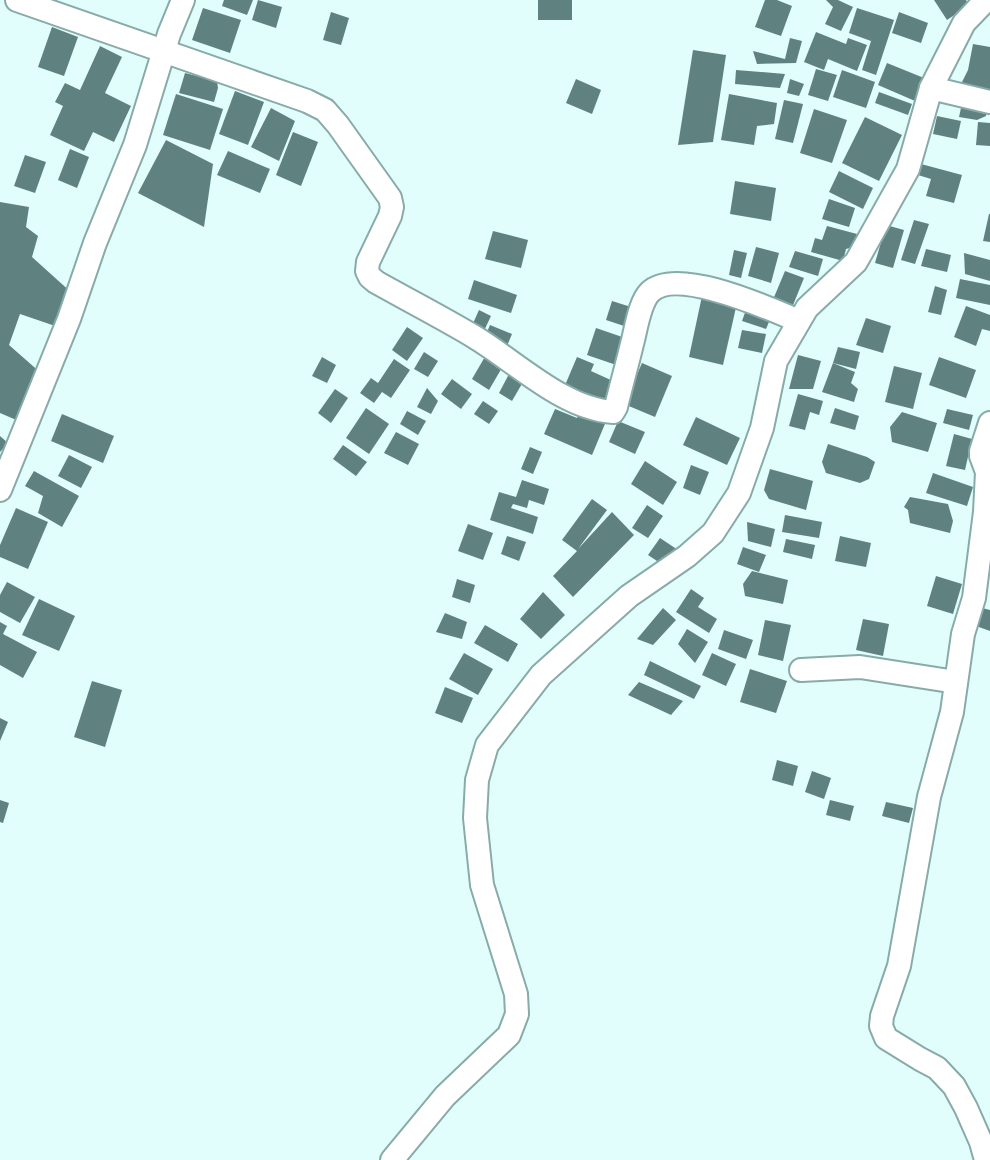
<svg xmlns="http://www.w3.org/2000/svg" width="990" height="1160" font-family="Mulish,sans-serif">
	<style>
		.building { fill: #5f8280 }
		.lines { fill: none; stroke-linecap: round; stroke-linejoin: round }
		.street-casing { stroke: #87aba9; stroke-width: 26 }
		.street { stroke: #fff; stroke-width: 22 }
	</style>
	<rect width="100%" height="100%" fill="#e1fefd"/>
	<g class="building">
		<polygon points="224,0 253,0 247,15 222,6"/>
		<polygon points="258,0 282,7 276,28 252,20"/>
		<rect x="538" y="0" width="34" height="20"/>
		<polygon points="765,0 777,0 792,6 781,36 755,27"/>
		<polygon points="826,0 838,0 853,7 841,31 825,24 833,7"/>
		<polygon points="934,0 966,0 969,5 947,20"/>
		<polygon points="203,8 241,20 230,53 192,40"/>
		<polygon points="857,8 894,20 876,75 862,70 871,41 849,33"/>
		<polygon points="331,12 349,18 341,45 323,40"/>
		<polygon points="899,12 928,23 921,43 892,33"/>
		<polygon points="52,27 78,37 64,76 38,67"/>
		<polygon points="816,32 846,44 848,38 867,45 857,71 828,59 824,70 804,62"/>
		<polygon points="790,38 802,41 796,63 757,64 753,51 785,59"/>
		<polygon points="973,44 990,47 990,92 958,90 968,70"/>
		<polygon points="100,46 122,57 105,93 131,106 114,142 93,132 84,151 50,135 63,106 55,102 65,83 80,90"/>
		<polygon points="693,50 726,55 713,142 678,145"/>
		<polygon points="887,63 924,78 915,101 878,85"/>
		<polygon points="816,69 837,75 828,101 808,95"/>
		<polygon points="736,70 785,74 780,88 735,84"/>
		<polygon points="842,70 875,82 866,108 833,97"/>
		<polygon points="185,73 217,81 218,88 214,102 179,93"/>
		<polygon points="576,79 601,90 592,114 566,103"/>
		<polygon points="790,79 804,84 799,96 787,93"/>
		<polygon points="235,91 264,102 248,145 219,134"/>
		<polygon points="879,92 912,104 908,115 875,103"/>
		<polygon points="176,94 223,109 210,150 163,135"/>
		<polygon points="729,94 777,103 774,124 757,126 754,145 721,140"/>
		<polygon points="963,99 988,104 986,116 977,120 959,117"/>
		<polygon points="784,100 803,104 793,143 775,139"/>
		<polygon points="271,108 295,121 279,161 251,147"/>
		<polygon points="814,109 847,120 832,163 800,153"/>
		<polygon points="937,116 961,121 957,139 933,134"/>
		<polygon points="865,117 902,135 879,181 842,163"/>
		<polygon points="978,122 990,123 990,146 976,145"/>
		<polygon points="293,132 318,142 301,186 276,175"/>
		<polygon points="166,140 213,164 204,227 138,193"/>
		<polygon points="70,149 89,157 77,188 58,180"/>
		<polygon points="228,151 270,169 260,193 217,175"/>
		<polygon points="25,155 46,162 35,193 14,186"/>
		<polygon points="921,164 962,175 954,203 926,196 931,179 918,175"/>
		<polygon points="839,171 873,188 863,209 829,192"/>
		<polygon points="735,181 776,188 771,221 730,214"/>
		<polygon points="829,199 855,208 849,227 822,219"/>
		<polygon points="0,202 29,207 26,227 38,236 32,257 73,294 61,328 20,314 9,345 42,374 21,422 0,413"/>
		<polygon points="989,214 990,214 990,242 983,241"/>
		<polygon points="914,220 929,224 915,264 901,260"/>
		<polygon points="886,225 904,230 893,268 875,263"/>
		<polygon points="827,226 857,234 853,247 846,249 843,261 811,252 815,238 822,240"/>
		<polygon points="493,231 528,240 521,268 485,259"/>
		<polygon points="756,247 779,253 771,283 748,276"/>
		<polygon points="926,249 951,255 947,272 921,266"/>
		<polygon points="734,250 747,253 741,278 729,275"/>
		<polygon points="795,251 823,259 818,276 789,267"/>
		<polygon points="964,253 990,260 990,281 965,274"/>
		<polygon points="785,271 804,278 791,310 772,302"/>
		<polygon points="960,279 990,285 990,305 956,298"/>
		<polygon points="474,280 517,295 511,313 468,299"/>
		<polygon points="935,286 947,290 941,315 928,312"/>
		<polygon points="702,296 737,303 723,365 689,357"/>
		<polygon points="612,301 631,307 624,326 606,320"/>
		<polygon points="966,306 990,315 990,331 982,329 976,346 954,337"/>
		<polygon points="747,307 772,315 766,329 742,321"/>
		<polygon points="479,310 491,316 482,335 470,330"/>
		<polygon points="866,318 891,326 883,353 856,345"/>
		<polygon points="490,325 512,334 507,346 485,337"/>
		<polygon points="407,327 423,338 407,361 392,350"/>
		<polygon points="596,328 631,340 622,367 587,355"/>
		<polygon points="742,330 766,334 762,353 738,348"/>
		<polygon points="838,347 860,352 856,369 833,363"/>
		<polygon points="424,352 438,361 428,377 414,369"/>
		<polygon points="486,355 503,366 489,390 472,379"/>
		<polygon points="798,355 821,361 813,389 789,389"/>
		<polygon points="322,357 336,365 327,383 312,376"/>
		<polygon points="577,357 594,364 591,371 613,381 602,407 563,390"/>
		<polygon points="939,357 976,370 966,398 929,385"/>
		<polygon points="394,359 410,370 391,398 382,392 374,403 360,393 371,378 378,383"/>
		<polygon points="642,363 672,376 655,417 624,404"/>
		<polygon points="833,363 855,372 851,383 858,389 854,402 822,392"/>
		<polygon points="894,366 922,373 913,409 885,402"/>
		<polygon points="509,374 523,382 512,401 499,393"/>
		<polygon points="452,379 472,394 461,409 441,394"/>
		<polygon points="427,388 438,401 431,414 417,407"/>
		<polygon points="335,389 348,398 331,423 318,413"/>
		<polygon points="798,394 823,401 819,415 810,412 805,430 789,426"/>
		<polygon points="483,401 498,411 489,424 474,414"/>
		<polygon points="366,408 389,424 369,454 346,438"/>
		<polygon points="582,408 607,419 592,455 544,434 555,409 577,418"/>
		<polygon points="835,408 859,416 855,430 830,423"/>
		<polygon points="947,409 973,415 969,430 943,423"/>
		<polygon points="407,411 426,421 418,435 400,424"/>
		<polygon points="902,412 937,423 928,452 892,442 890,427"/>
		<polygon points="62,414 114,436 103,463 51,441"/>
		<polygon points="696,417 740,438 727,465 683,445"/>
		<polygon points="618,421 645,432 635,454 609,442"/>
		<polygon points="396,432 419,444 408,465 384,453"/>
		<polygon points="954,434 972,439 965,470 946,466"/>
		<polygon points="0,436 8,443 0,452"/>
		<polygon points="828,444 867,457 875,462 869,479 860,483 826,473 822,462"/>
		<polygon points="343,445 367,462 356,476 333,459"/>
		<polygon points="530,447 542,452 533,474 521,469"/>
		<polygon points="69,455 92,467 81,488 58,476"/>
		<polygon points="645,461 677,482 663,505 631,484"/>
		<polygon points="691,465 709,472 700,495 683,488"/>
		<polygon points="770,469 813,481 806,510 769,499 764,490"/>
		<polygon points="34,471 79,496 62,527 38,513 43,496 25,486"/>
		<polygon points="933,473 973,487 967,506 926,493"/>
		<polygon points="522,480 549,489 544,505 529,500 527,508 513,504 511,508 538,517 533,534 490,520 499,492 516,497"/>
		<polygon points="910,497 948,504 953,521 950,533 910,523 908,510 904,507"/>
		<polygon points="592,499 607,510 578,549 612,512 634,535 573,597 553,576 577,551 562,540"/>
		<polygon points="647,505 663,516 648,538 632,528"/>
		<polygon points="16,508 48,522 28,569 0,557 0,545"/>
		<polygon points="785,515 822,522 819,538 782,532"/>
		<polygon points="747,522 775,529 771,547 748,541"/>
		<polygon points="468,524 493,533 483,560 458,551"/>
		<polygon points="507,536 526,542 519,561 501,554"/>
		<polygon points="840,536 871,543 866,567 835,561"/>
		<polygon points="660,538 687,556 669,569 648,555"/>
		<polygon points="786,539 815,545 812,559 783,552"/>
		<polygon points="743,547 766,555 759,572 737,564"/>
		<polygon points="752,571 788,580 783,604 745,596 743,584"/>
		<polygon points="936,576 962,584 953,614 927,606"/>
		<polygon points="457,579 475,585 470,603 452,597"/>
		<polygon points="7,582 35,597 20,623 0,612 0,595"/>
		<polygon points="691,589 704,598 698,607 717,619 709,633 676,612"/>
		<polygon points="543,592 565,615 541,639 520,619"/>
		<polygon points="39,599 75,616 59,651 22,635"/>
		<polygon points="663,608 676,620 653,645 637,639"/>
		<polygon points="982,608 990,610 990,631 976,626"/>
		<polygon points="445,613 467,622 462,639 436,632"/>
		<polygon points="863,619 889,624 883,656 856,650"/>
		<polygon points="765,620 791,625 783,661 758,655"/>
		<polygon points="0,622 7,626 3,634 37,652 23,678 0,665"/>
		<polygon points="485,625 518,644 508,662 474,643"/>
		<polygon points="687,629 708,642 695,663 678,644"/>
		<polygon points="724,630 753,640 746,659 718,649"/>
		<polygon points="464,653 493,669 478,695 449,679"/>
		<polygon points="712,653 736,664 726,686 702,675"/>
		<polygon points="650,661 701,686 694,699 644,675"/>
		<polygon points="750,669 787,681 776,713 740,702"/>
		<polygon points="92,681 122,690 105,747 74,737"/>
		<polygon points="639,682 683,701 671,715 628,695"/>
		<polygon points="445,687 473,698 462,723 435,713"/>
		<polygon points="0,718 8,722 0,741"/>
		<polygon points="777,760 798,766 793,786 772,780"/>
		<polygon points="812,771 831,778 824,799 805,792"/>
		<polygon points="0,800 9,803 3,823 0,822"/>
		<polygon points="830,800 854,806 850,821 826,815"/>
		<polygon points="886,802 913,808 909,823 882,816"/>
	</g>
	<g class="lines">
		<g class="street-casing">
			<g id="street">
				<path d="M 17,0 L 307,101 L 325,110 L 338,125 L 390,198 L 392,207 L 390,216 L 368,262 L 367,271 L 370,277 L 376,282 C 408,300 441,317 473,336 C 515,361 563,409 613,412 L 616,407 C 621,386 627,365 632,344 C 636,330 639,303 650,292 C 677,266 770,309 799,321"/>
				<polyline points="931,88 990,102"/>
				<polyline points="0,490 69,319 95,243 135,145 169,34 183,0"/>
				<polyline points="801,670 860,667 956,682"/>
				<polyline points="392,1160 445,1096 509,1035 517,1014 516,994 482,885 475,818 477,780 487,745 541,675 629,596 687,556 713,533 739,493 762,428 776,361 807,308 856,262 908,169 931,88 964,23 986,0"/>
				<polyline points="986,1160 981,1142 966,1108 954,1086 937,1068 920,1059 886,1038 881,1026 882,1016 899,966 929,797 952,712 963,634 974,598 985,512 987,472 981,456 981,451 990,423"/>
			</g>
		</g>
		<use href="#street" class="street"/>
	</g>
</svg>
